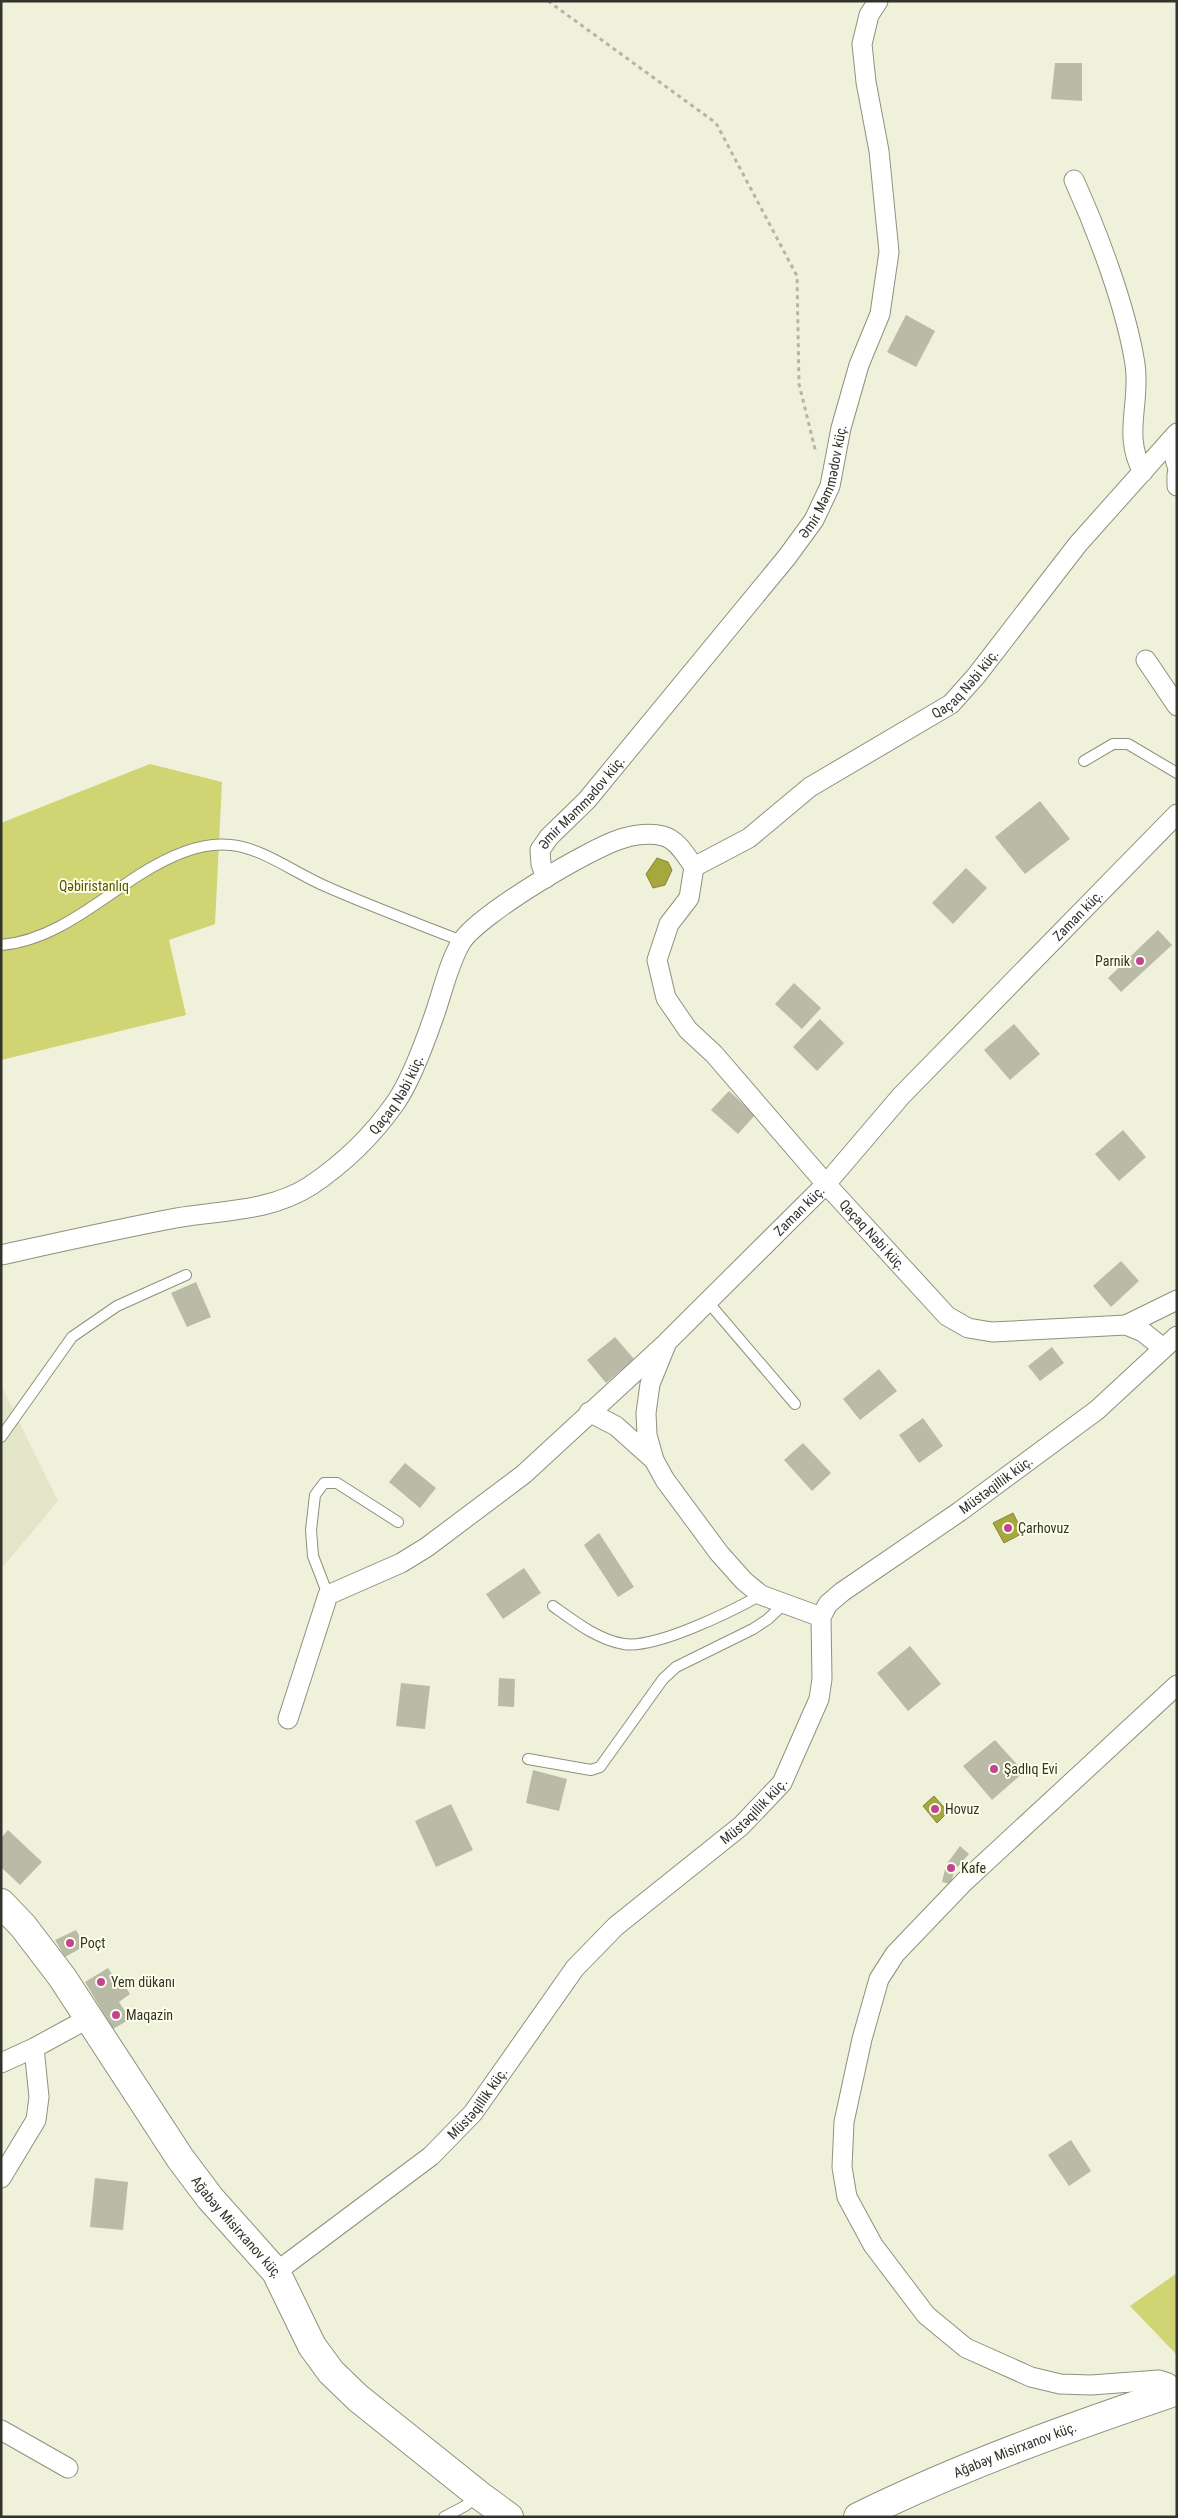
<svg xmlns="http://www.w3.org/2000/svg" width="1178" height="2518" font-family="'Roboto Condensed',sans-serif">
	<style>
		.built { fill: #e3e5c9 }
		.green { fill: #d0d472 }
		.water { fill: #a6a83d; stroke: #838537 }
		.building { fill: #babba6 }
		.lines { fill: none; stroke-linecap: round; stroke-linejoin: round }
		.lane-casing { stroke: #8f917d; stroke-width: 12 }
		.street-casing { stroke: #8f917d; stroke-width: 21 }
		.secondary-casing { stroke: #8f917d; stroke-width: 30 }
		.path { stroke: #b4b5a3; stroke-width: 3; stroke-dasharray: 4 4; stroke-linecap: butt }
		.lane { stroke: #fff; stroke-width: 10 }
		.street { stroke: #fff; stroke-width: 19 }
		.secondary { stroke: #fff; stroke-width: 28 }
		.poi-dot { fill: #c14594; stroke: #fdffe8; stroke-width: 2 }
		.labels { text-anchor: middle; stroke-width: 4; stroke-linejoin: round; paint-order: stroke }
		.street-label { font-size: 14px; fill: #32332a; stroke: #fdffe8 }
		.park-label { font-size: 14px; fill: #565703; stroke: #fdffe8 }
		.poi-label { font-size: 14px; fill: #32332a; stroke: #fdffe8; text-anchor: start }
	</style>
	<rect width="100%" height="100%" fill="#f0f1db"/>
	<polygon class="built" points="1,1385 58,1501 1,1569"/>
	<g class="green">
		<polygon points="150,764 222,782 215,924 169,940 186,1015 1,1060 1,823"/>
		<polygon points="1177,2273 1177,2355 1130,2306"/>
	</g>
	<g class="water">
		<polygon points="657,858 668,862 672,870 665,885 653,888 646,874"/>
		<polygon points="1013,1513 1023,1533 1004,1543 993,1523"/>
		<polygon points="934,1796 948,1812 937,1823 923,1806"/>
	</g>
	<g class="building">
		<polygon points="1055,63 1082,63 1082,101 1051,99"/>
		<polygon points="906,315 935,331 916,367 887,352"/>
		<polygon points="1040,801 1070,839 1025,874 995,837"/>
		<polygon points="966,868 987,888 953,924 932,903"/>
		<polygon points="1158,930 1172,945 1121,992 1108,978"/>
		<polygon points="794,983 821,1008 802,1029 775,1004"/>
		<polygon points="820,1019 844,1043 817,1071 793,1047"/>
		<polygon points="1014,1024 1040,1054 1010,1080 984,1050"/>
		<polygon points="729,1091 755,1115 738,1134 711,1110"/>
		<polygon points="1123,1130 1146,1157 1119,1181 1095,1154"/>
		<polygon points="1121,1261 1139,1281 1111,1307 1093,1286"/>
		<polygon points="196,1282 211,1317 187,1327 171,1293"/>
		<polygon points="615,1337 634,1359 606,1383 587,1360"/>
		<polygon points="1052,1347 1064,1363 1040,1381 1028,1366"/>
		<polygon points="879,1369 897,1391 860,1420 843,1399"/>
		<polygon points="923,1418 943,1446 919,1463 899,1435"/>
		<polygon points="803,1443 831,1473 812,1491 784,1460"/>
		<polygon points="405,1463 436,1488 420,1508 389,1482"/>
		<polygon points="599,1533 634,1587 618,1597 584,1545"/>
		<polygon points="524,1568 541,1593 503,1619 486,1594"/>
		<polygon points="910,1646 941,1684 908,1711 877,1673"/>
		<polygon points="499,1678 515,1679 514,1707 498,1706"/>
		<polygon points="401,1683 430,1686 425,1729 396,1726"/>
		<polygon points="995,1740 1024,1772 992,1800 963,1766"/>
		<polygon points="533,1770 567,1779 559,1811 526,1803"/>
		<polygon points="451,1804 473,1850 436,1867 415,1821"/>
		<polygon points="8,1830 42,1862 20,1885 1,1867 1,1838"/>
		<polygon points="960,1846 969,1854 954,1871 951,1884 942,1882 946,1865"/>
		<polygon points="76,1930 85,1946 65,1957 55,1940"/>
		<polygon points="108,1968 117,1982 121,1979 130,1994 119,2002 130,2019 113,2029 85,1982"/>
		<polygon points="1071,2140 1091,2171 1069,2186 1048,2155"/>
		<polygon points="95,2178 128,2182 123,2230 90,2227"/>
	</g>
	<g class="lines">
		<g class="lane-casing">
			<g id="lane">
				<polyline points="1084,761 1113,744 1128,744 1177,773"/>
				<path d="M 1,945 C 53,941 97,902 139,875 C 164,859 200,841 231,845 C 262,848 295,873 325,886 C 370,906 416,923 462,941"/>
				<polyline points="708,1302 795,1404"/>
				<polyline points="1,1437 72,1337 117,1306 186,1275"/>
				<polyline points="328,1595 313,1556 311,1530 315,1495 324,1483 337,1483 398,1522"/>
				<path d="M 553,1606 C 574,1621 598,1640 624,1644 C 656,1649 732,1611 761,1595"/>
				<polyline points="528,1759 591,1770 600,1767 663,1679 676,1667 753,1629 768,1619 784,1604"/>
				<polyline points="444,2517 465,2506 478,2496"/>
			</g>
		</g>
		<g class="street-casing">
			<g id="street">
				<path d="M 1074,180 C 1098,233 1126,307 1135,364 C 1141,402 1122,436 1143,472"/>
				<polyline points="1170,441 1177,466"/>
				<polyline points="1177,474 1177,486"/>
				<polyline points="1146,660 1177,706"/>
				<path id="s1" d="M 694,867 L 689,898 L 669,924 L 657,960 L 666,998 L 688,1030 L 714,1054 L 826,1184 L 947,1316 L 968,1328 L 992,1332 L 1126,1325 L 1143,1332 L 1163,1348"/>
				<path id="s2" d="M 546,878 L 541,864 L 540,850 L 549,837 L 587,800 L 787,557 L 814,520 L 830,486 L 841,428 L 859,365 L 880,314 L 889,252 L 879,151 L 866,82 L 862,44 L 869,15 L 878,1"/>
				<path id="s3" d="M 1,1255 C 60,1242 118,1229 176,1218 C 222,1210 269,1212 310,1186 C 343,1164 373,1135 396,1102 C 411,1080 425,1042 434,1016 C 442,994 449,961 462,941 C 480,914 591,847 624,838 C 635,835 651,833 663,836 C 677,839 687,857 694,867 L 749,838 L 810,787 L 951,704 L 976,676 L 1078,544 L 1177,433"/>
				<polyline points="1126,1325 1177,1300"/>
				<polyline points="589,1412 616,1426 654,1460"/>
				<path id="s4" d="M 821,1617 L 761,1595 L 744,1581 L 719,1553 L 665,1480 L 654,1460 L 647,1435 L 646,1413 L 650,1384 L 667,1342 L 826,1184 L 901,1096 L 1177,814"/>
				<polyline points="288,1719 328,1595 401,1563 427,1547 524,1474 664,1345"/>
				<polyline points="1,2063 34,2048 89,2018"/>
				<polyline points="1,2178 36,2120 39,2097 34,2048"/>
				<path id="s5" d="M 276,2272 L 431,2156 L 473,2113 L 575,1968 L 616,1926 L 741,1826 L 782,1783 L 819,1699 L 822,1679 L 821,1617 L 828,1604 L 842,1592 L 959,1512 L 1097,1410 L 1177,1336"/>
				<polyline points="1176,2392 1168,2383 1159,2380 1091,2385 1060,2384 1031,2377 966,2348 926,2315 873,2245 847,2197 842,2167 844,2122 862,2039 879,1979 895,1954 964,1882 1177,1685"/>
				<polyline points="1,2430 68,2468"/>
			</g>
		</g>
		<g class="secondary-casing">
			<g id="secondary">
				<path id="s6" d="M 1,1903 L 23,1926 L 62,1977 L 180,2158 L 210,2198 L 276,2272 L 312,2346 L 331,2372 L 358,2398 L 479,2495 L 509,2517"/>
				<path id="s7" d="M 858,2517 C 961,2466 1068,2428 1177,2391"/>
			</g>
		</g>
		<polyline class="path" points="548,1 716,123 797,276 799,384 816,453"/>
		<use href="#lane" class="lane"/>
		<use href="#street" class="street"/>
		<use href="#secondary" class="secondary"/>
	</g>
	<g class="poi-dot">
		<circle cx="1140" cy="961" r="5"/>
		<circle cx="1008" cy="1528" r="5"/>
		<circle cx="994" cy="1769" r="5"/>
		<circle cx="935" cy="1809" r="5"/>
		<circle cx="951" cy="1868" r="5"/>
		<circle cx="70" cy="1943" r="5"/>
		<circle cx="101" cy="1982" r="5"/>
		<circle cx="116" cy="2015" r="5"/>
	</g>
	<g class="labels">
		<g class="street-label">
			<text dy="5" stroke="none"><textPath href="#s2" startOffset="498">Əmir Məmmədov küç.</textPath></text>
			<text dy="5" stroke="none"><textPath href="#s3" startOffset="1220">Qaçaq Nəbi küç.</textPath></text>
			<text dy="5" stroke="none"><textPath href="#s2" startOffset="92">Əmir Məmmədov küç.</textPath></text>
			<text dy="5" stroke="none"><textPath href="#s4" startOffset="952">Zaman küç.</textPath></text>
			<text dy="5" stroke="none"><textPath href="#s3" startOffset="445">Qaçaq Nəbi küç.</textPath></text>
			<text dy="5" stroke="none"><textPath href="#s4" startOffset="546">Zaman küç.</textPath></text>
			<text dy="5" stroke="none"><textPath href="#s1" startOffset="456">Qaçaq Nəbi küç.</textPath></text>
			<text dy="5" stroke="none"><textPath href="#s5" startOffset="1104">Müstəqillik küç.</textPath></text>
			<text dy="5" stroke="none"><textPath href="#s5" startOffset="669">Müstəqillik küç.</textPath></text>
			<text dy="5" stroke="none"><textPath href="#s5" startOffset="264">Müstəqillik küç.</textPath></text>
			<text dy="5" stroke="none"><textPath href="#s6" startOffset="402">Ağabəy Misirxanov küç.</textPath></text>
			<text dy="5" stroke="none"><textPath href="#s7" startOffset="171">Ağabəy Misirxanov küç.</textPath></text>
		</g>
		<g class="park-label">
			<text x="94" y="891">Qəbiristanlıq</text>
		</g>
		<g class="poi-label">
			<text x="1130" y="966" text-anchor="end">Parnik</text>
			<text x="1018" y="1533">Çarhovuz</text>
			<text x="1004" y="1774">Şadlıq Evi</text>
			<text x="945" y="1814">Hovuz</text>
			<text x="961" y="1873">Kafe</text>
			<text x="80" y="1948">Poçt</text>
			<text x="111" y="1987">Yem dükanı</text>
			<text x="126" y="2020">Maqazin</text>
		</g>
	</g>
	<rect width="1178" height="2518" fill="none" stroke="#32332a" stroke-width="5"/>
</svg>
